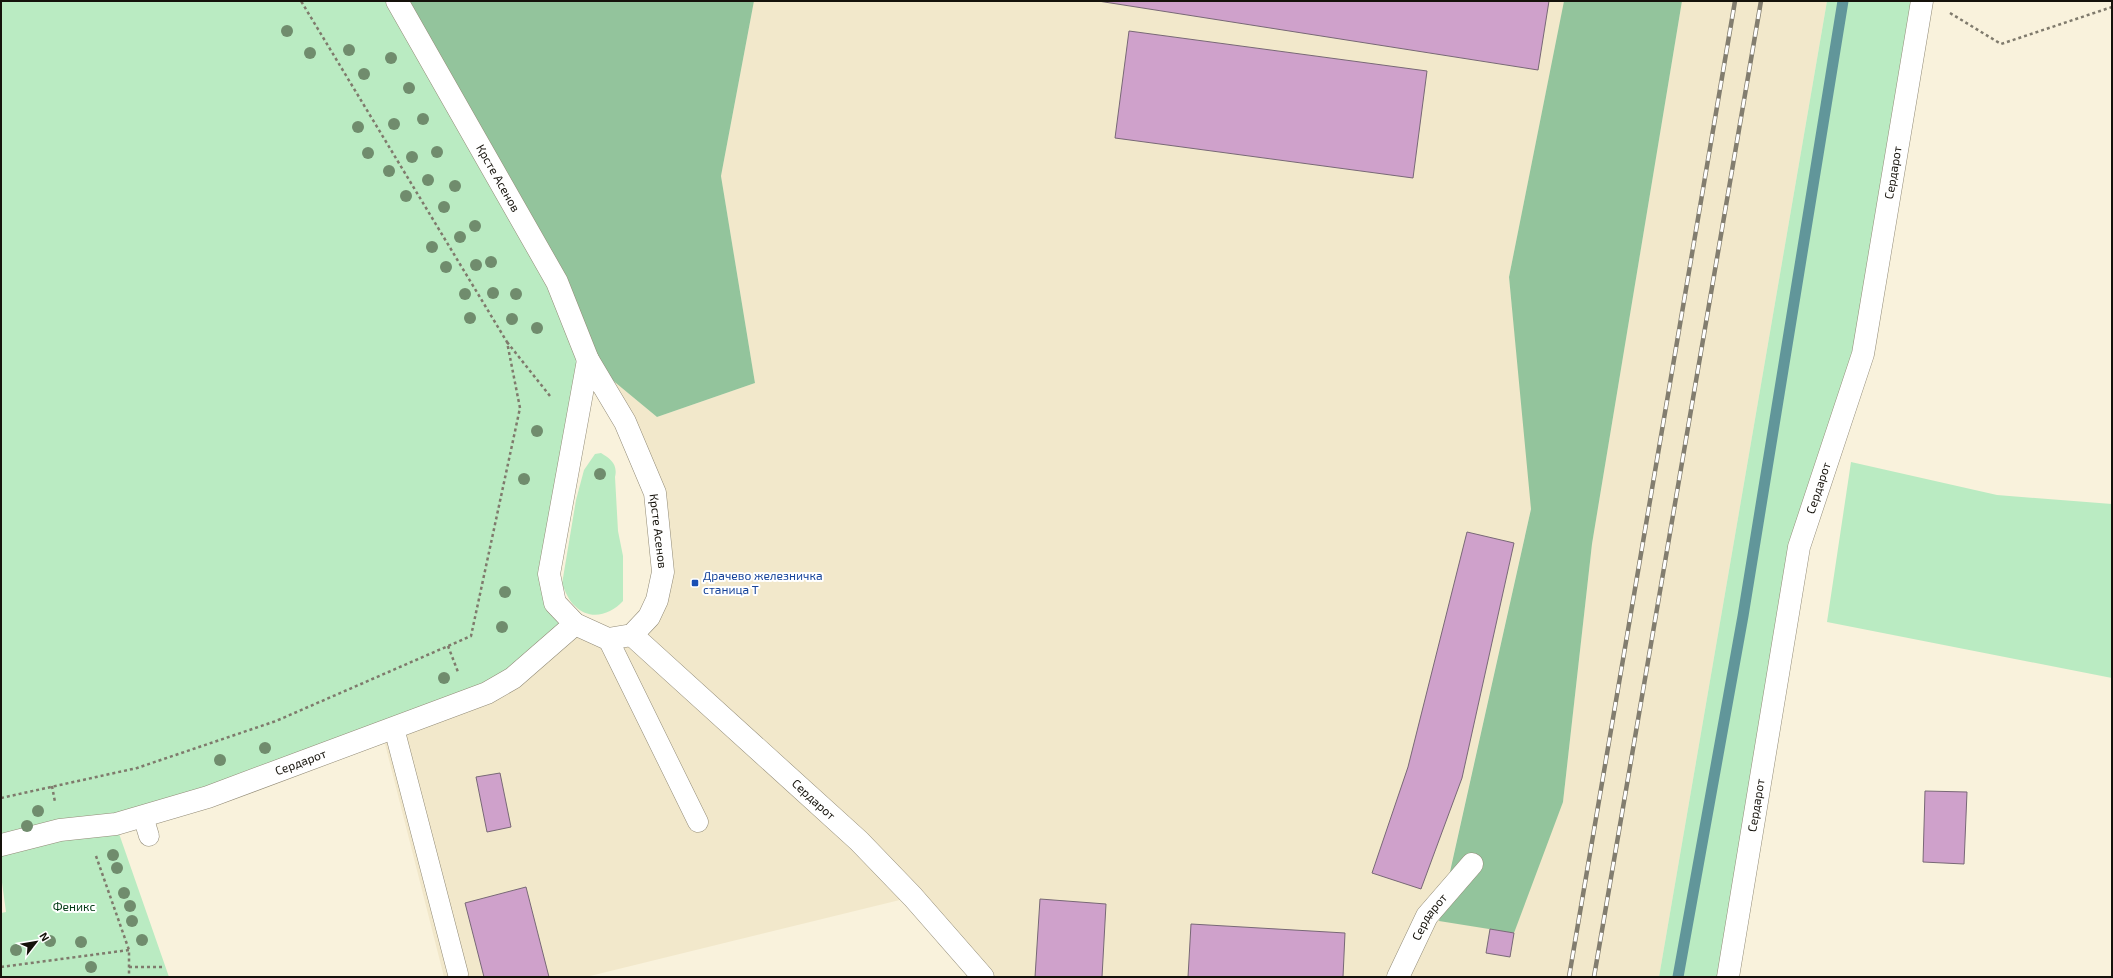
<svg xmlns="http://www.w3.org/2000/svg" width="2113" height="978" font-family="'Exo 2',sans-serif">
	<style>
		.built { fill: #f2e8cb }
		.green { fill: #baebc2 }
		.forest { fill: #93c49c }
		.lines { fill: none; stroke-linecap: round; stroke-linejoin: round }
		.stream { stroke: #61969a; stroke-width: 11 }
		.building { fill: #cfa1cb; stroke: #786876 }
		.lane-casing { stroke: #928b77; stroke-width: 21 }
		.street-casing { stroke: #928b77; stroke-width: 23 }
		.path { stroke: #7f7a6c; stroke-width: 2.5; stroke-dasharray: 3 3; stroke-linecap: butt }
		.lane { stroke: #fff; stroke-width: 20 }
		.street { stroke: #fff; stroke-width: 22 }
		.rail-casing { stroke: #827d6f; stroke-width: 4.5 }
		.rail { stroke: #fff; stroke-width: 3; stroke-dasharray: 9; stroke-linecap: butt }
		.tree { fill: #708c6d }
		.transit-dot { fill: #1a4fb4; stroke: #fff; stroke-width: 1.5 }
		.labels { text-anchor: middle; stroke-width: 4; stroke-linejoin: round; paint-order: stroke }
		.street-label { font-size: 12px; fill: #15120b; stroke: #fff }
		.transit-label { font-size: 12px; fill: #164399; stroke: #fff; text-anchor: start }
		.park-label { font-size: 12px; fill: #003913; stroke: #fff }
	</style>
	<rect width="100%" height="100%" fill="#f9f2dc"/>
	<polygon class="built" points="754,1 1564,1 1509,277 1532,504 1439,920 1563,802 1592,544 1682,1 1827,1 1659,977 983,977 912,897 586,977 444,977 382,732 575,624 632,635 657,600 655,493 588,360 657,417 755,383 721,176"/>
	<g class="green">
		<polygon points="1,1 397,1 588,360 549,574 575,624 513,678 116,825 169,977 1,977 1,913 6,912 1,875"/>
		<polygon points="1827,1 1922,1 1863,354 1799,547 1728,977 1659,977"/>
		<path d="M 601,453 C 611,459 618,465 615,477 L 618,531 L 623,556 L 623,601 C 610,615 590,621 575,606 C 569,601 565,591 562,584 L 576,500 L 584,470 L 595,454 Z"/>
		<polygon points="1851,462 1997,495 2112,504 2112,678 1827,622"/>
	</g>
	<g class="forest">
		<polygon points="409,1 754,1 721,176 755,383 657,417 605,374"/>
		<polygon points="1564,1 1682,1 1592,544 1563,802 1514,933 1439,921 1531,509 1509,277"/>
	</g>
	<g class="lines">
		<polyline class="stream" points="1678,977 1743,616 1843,1"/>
	</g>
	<g class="building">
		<polygon points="1098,1 1549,1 1538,70"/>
		<polygon points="1129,31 1427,71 1413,178 1115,138"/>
		<polygon points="1467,532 1514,543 1462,778 1421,889 1372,873 1408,767"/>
		<polygon points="500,773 511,827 487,832 476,777"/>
		<polygon points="1925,791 1967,792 1964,864 1923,862"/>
		<polygon points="526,887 549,977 484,977 465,903"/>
		<polygon points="1040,899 1106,904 1102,977 1035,977"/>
		<polygon points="1191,924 1345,933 1343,977 1188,977"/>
		<polygon points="1490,929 1514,933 1510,957 1486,953"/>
	</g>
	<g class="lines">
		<g class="lane-casing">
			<g id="lane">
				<polyline points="608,639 698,822"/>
				<polyline points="394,728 458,974"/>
				<polyline points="143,816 149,836"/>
			</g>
		</g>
		<g class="street-casing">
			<g id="street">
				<path id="s1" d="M 397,1 L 557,282 L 588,360"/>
				<polygon points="588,360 625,422 655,493 663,572 657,600 649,617 632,635 608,639 575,624 555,603 549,574"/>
				<path id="s2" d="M 632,635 L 859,841 L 913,897 L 983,977"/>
				<path id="s3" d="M 1,845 L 60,830 L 116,824 L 208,797 L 487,693 L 513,678 L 575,624"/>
				<path id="s4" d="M 1398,977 L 1427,916 L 1472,864"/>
				<path id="s5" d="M 1728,977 L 1799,547 L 1863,354 L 1922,1"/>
			</g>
		</g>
		<g class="path">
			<polyline points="1950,13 2001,44 2112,7"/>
			<polyline points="507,342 550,396"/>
			<polyline points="448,646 458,672"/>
			<polyline points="52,786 55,802"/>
			<polyline points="1,798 137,768 276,721 471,636 520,408 507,342 301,1"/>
			<polyline points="96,856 129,950 129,977"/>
			<polyline points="1,967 129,950"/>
			<polyline points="129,967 165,967"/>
		</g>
		<use href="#lane" class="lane"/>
		<use href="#street" class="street"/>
		<g class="rail-casing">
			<g id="rail">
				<polyline points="1569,977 1735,1"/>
				<polyline points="1594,977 1761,1"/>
			</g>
		</g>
		<use href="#rail" class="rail"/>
	</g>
	<g class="tree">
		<circle cx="287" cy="31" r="6"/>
		<circle cx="349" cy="50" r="6"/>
		<circle cx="310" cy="53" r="6"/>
		<circle cx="391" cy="58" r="6"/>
		<circle cx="364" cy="74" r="6"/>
		<circle cx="409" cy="88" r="6"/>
		<circle cx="423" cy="119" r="6"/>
		<circle cx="394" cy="124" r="6"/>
		<circle cx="358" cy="127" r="6"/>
		<circle cx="437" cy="152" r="6"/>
		<circle cx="368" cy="153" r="6"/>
		<circle cx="412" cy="157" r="6"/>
		<circle cx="389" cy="171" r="6"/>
		<circle cx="428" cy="180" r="6"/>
		<circle cx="455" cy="186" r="6"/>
		<circle cx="406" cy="196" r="6"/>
		<circle cx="444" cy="207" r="6"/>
		<circle cx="475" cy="226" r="6"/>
		<circle cx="460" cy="237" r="6"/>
		<circle cx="432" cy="247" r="6"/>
		<circle cx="491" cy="262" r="6"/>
		<circle cx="476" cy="265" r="6"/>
		<circle cx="446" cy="267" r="6"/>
		<circle cx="493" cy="293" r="6"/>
		<circle cx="465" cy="294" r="6"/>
		<circle cx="516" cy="294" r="6"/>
		<circle cx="470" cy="318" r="6"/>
		<circle cx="512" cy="319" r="6"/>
		<circle cx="537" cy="328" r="6"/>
		<circle cx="537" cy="431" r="6"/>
		<circle cx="600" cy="474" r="6"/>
		<circle cx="524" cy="479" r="6"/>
		<circle cx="505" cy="592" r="6"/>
		<circle cx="502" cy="627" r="6"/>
		<circle cx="444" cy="678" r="6"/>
		<circle cx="265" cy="748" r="6"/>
		<circle cx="220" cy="760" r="6"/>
		<circle cx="38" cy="811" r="6"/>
		<circle cx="27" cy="826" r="6"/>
		<circle cx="113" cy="855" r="6"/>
		<circle cx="117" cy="868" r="6"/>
		<circle cx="124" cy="893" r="6"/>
		<circle cx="130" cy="906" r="6"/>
		<circle cx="132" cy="921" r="6"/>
		<circle cx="142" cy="940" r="6"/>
		<circle cx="50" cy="941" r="6"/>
		<circle cx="81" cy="942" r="6"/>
		<circle cx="16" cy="950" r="6"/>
		<circle cx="91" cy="967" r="6"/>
	</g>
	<rect class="transit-dot" x="691" y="579" width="8" height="8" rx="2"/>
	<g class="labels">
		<g class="street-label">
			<text dy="4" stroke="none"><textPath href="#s5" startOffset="823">Сердарот</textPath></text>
			<text dy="4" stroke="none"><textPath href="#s1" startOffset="204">Крсте Асенов</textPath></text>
			<text dy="4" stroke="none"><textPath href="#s5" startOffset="498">Сердарот</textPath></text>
			<text transform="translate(658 531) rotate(83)" y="4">Крсте Асенов</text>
			<text dy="4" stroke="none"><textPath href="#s3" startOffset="312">Сердарот</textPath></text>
			<text dy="4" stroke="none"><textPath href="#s2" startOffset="245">Сердарот</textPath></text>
			<text dy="4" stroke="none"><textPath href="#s5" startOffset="174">Сердарот</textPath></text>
			<text dy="4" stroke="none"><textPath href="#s4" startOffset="68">Сердарот</textPath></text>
		</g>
		<g class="transit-label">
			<text x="703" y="580">Драчево железничка<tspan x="703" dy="14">станица Т</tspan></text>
		</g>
		<g class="park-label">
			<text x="74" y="911">Феникс</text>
		</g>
	</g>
	<rect width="2113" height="978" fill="none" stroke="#15120b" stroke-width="4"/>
	<g transform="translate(36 942) rotate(59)" stroke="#ffffff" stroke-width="3" paint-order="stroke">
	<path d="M0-3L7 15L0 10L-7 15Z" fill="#15120b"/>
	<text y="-6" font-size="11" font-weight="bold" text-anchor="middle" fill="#15120b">N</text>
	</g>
</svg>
